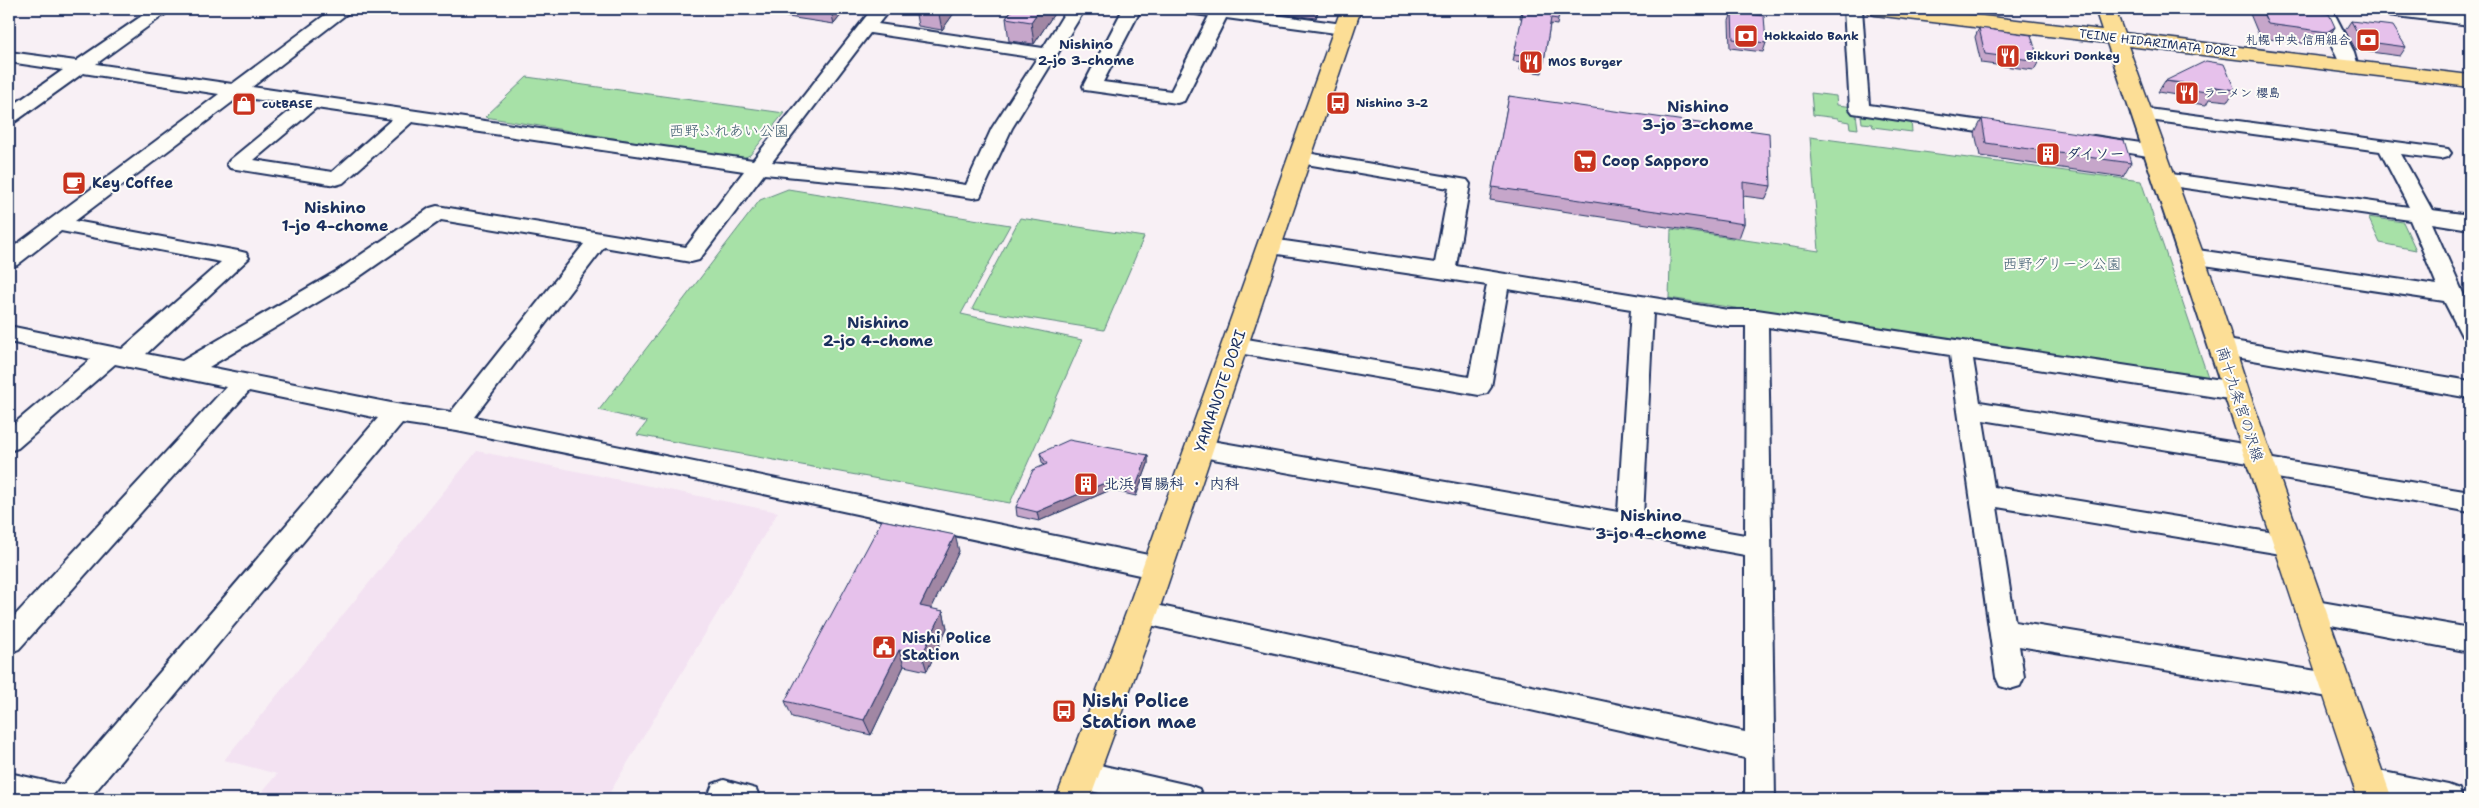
<svg xmlns="http://www.w3.org/2000/svg" width="2479" height="808" font-family="'Shantell Sans','Klee One',sans-serif">
	<style>
		.built { fill: #f3e2f2 }
		.green { fill: #a7e1a7; stroke: #618882 }
		.lines { fill: none; stroke-linecap: round; stroke-linejoin: round }
		.minor-casing { stroke: #1b2f5e; stroke-width: 4 }
		.primary-casing { stroke: #1b2f5e; stroke-width: 3 }
		.minor { fill: #fdfcf7; fill-rule: evenodd }
		.primary { fill: #fcde96; fill-rule: evenodd }
		.wall { fill: #c6a6ca; stroke: #1b2f5e }
		.shaded-wall { fill: #a187a4; stroke: #1b2f5e }
		.building { fill: #e6c1eb; stroke: #1b2f5e }
		.labels { text-anchor: middle; stroke-width: 4; stroke-linejoin: round; paint-order: stroke }
		.far-poi-label { font-size: 12px; font-weight: bold; fill: #1b2f5e; stroke: #fdfcf7; text-anchor: start }
		.far-street-label { font-size: 12px; fill: #1b2f5e; stroke: #fdfcf7 }
		.far-neighbourhood-label { font-size: 14px; font-weight: bold; fill: #1b2f5e; stroke: #fdfcf7 }
		.park-label { font-size: 15px; fill: #3e5c70; stroke: #fdfcf7 }
		.poi-label { font-size: 15px; font-weight: bold; fill: #1b2f5e; stroke: #fdfcf7; text-anchor: start }
		.street-label { font-size: 15px; fill: #1b2f5e; stroke: #fdfcf7 }
		.neighbourhood-label { font-size: 16px; font-weight: bold; fill: #1b2f5e; stroke: #fdfcf7 }
		.near-poi-label { font-size: 18px; font-weight: bold; fill: #1b2f5e; stroke: #fdfcf7; text-anchor: start }
	</style>
	<rect width="100%" height="100%" fill="#f8f0f5"/>
	<filter id="ink" filterUnits="userSpaceOnUse"><feTurbulence type="fractalNoise" baseFrequency=".02" numOctaves="2"/><feDisplacementMap in="SourceGraphic" scale="10" xChannelSelector="R" yChannelSelector="G"/><feConvolveMatrix kernelMatrix="1 2 1 2 8 2 1 2 1" color-interpolation-filters="sRGB"/></filter>
	<g filter="url(#ink)">
		<polygon class="built" points="477,451 778,512 606,799 256,799 277,774 224,760"/>
		<g class="green">
			<polygon points="527,77 784,113 750,155 741,159 485,117"/>
			<polygon points="1811,93 1836,96 1837,105 1855,107 1858,129 1850,128 1849,122 1838,120 1838,118 1813,115"/>
			<polygon points="1861,115 1911,121 1912,132 1873,127 1872,124 1862,123"/>
			<polygon points="1810,137 2141,181 2209,380 1669,298 1671,229 1819,251"/>
			<polygon points="788,189 1010,225 961,314 1082,340 1010,503 637,435 647,422 599,410 760,200"/>
			<polygon points="2368,217 2403,222 2416,250 2380,243"/>
			<polygon points="1020,218 1144,237 1104,330 972,309"/>
		</g>
		<g class="lines">
			<g class="minor-casing">
				<g id="minor">
					<path d="M 152,9 L 172,9 L 96,64 L 232,84 L 333,9 L 353,9 L 252,87 L 753,160 L 872,9 L 890,9 L 878,24 L 1043,48 L 1067,9 L 1085,9 L 1012,128 L 980,197 L 973,198 L 892,186 L 764,174 L 699,260 L 691,262 L 604,247 L 474,417 L 1158,557 L 1167,560 L 1171,568 L 1167,576 L 1158,579 L 694,479 L 457,431 L 402,423 L 89,799 L 9,799 L 9,773 L 63,785 L 378,418 L 249,391 L 19,649 L 9,653 L 9,622 L 226,387 L 115,364 L 18,448 L 9,451 L 9,428 L 91,359 L 9,342 L 9,326 L 122,349 L 221,262 L 61,231 L 17,265 L 9,267 L 9,250 L 219,94 L 83,73 L 16,121 L 9,123 L 9,108 L 63,70 L 9,62 L 9,52 L 76,61 ZM 870,33 L 1037,58 L 992,128 L 966,185 L 892,174 L 772,162 ZM 239,97 L 297,105 L 230,160 L 227,164 L 230,168 L 336,185 L 343,183 L 412,122 L 744,171 L 686,247 L 437,206 L 430,208 L 337,271 L 182,361 L 146,354 L 249,258 L 246,253 L 238,251 L 75,221 ZM 316,108 L 392,119 L 332,172 L 254,160 ZM 441,220 L 584,244 L 451,412 L 396,404 L 209,367 L 353,281 Z"/>
					<polygon points="1123,9 1141,9 1103,82 1171,91 1209,16 1188,13 1185,9 1231,9 1343,24 1349,25 1352,29 1349,33 1343,34 1226,18 1184,101 1177,103 1085,90 1083,86"/>
					<polygon points="1844,9 1862,9 1869,105 2011,125 2018,127 2021,131 2018,135 2011,137 1853,113 1850,109"/>
					<polygon points="2314,9 2332,9 2354,52 2358,66 2355,70 2343,70"/>
					<polygon points="2371,9 2421,9 2470,15 2470,25 2380,14 2374,13"/>
					<polygon points="2141,108 2448,149 2451,153 2448,157 2441,159 2401,154 2432,210 2470,215 2470,229 2432,223 2470,309 2470,338 2462,336 2444,301 2191,263 2183,261 2180,256 2183,251 2191,249 2437,285 2410,220 2164,185 2157,183 2154,179 2157,175 2164,173 2409,207 2380,151 2134,118 2131,114 2134,110"/>
					<polygon points="2094,136 2154,145 2161,147 2164,151 2161,155 2154,157 2087,146 2084,142 2087,138"/>
					<path d="M 1301,152 L 1467,180 L 1470,184 L 1456,266 L 1728,310 L 1757,310 L 2235,382 L 2243,385 L 2247,391 L 2243,397 L 2235,400 L 1973,359 L 1980,402 L 2256,446 L 2265,448 L 2268,455 L 2267,458 L 2470,492 L 2470,512 L 2260,475 L 2251,473 L 2248,466 L 2249,463 L 1983,420 L 1994,487 L 2287,535 L 2296,538 L 2300,545 L 2296,552 L 2287,555 L 1997,507 L 2015,622 L 2335,674 L 2345,677 L 2349,686 L 2345,695 L 2335,698 L 2019,646 L 2024,677 L 2020,686 L 2010,689 L 2000,686 L 1996,677 L 1950,355 L 1768,327 L 1775,799 L 1745,799 L 1745,758 L 1132,621 L 1128,613 L 1132,605 L 1142,602 L 1745,732 L 1745,555 L 1191,455 L 1188,448 L 1191,441 L 1200,439 L 1618,512 L 1631,309 L 1508,289 L 1491,387 L 1487,393 L 1479,395 L 1227,351 L 1224,345 L 1227,339 L 1235,337 L 1469,377 L 1487,285 L 1271,253 L 1264,251 L 1260,246 L 1264,241 L 1271,239 L 1435,263 L 1449,188 L 1294,162 L 1291,158 L 1294,154 ZM 1653,313 L 1728,326 L 1746,326 L 1745,535 L 1643,517 Z"/>
					<polygon points="2221,339 2470,381 2470,398 2213,353 2210,347 2213,341"/>
					<polygon points="2310,600 2470,628 2470,652 2300,619 2296,611 2300,603"/>
					<path d="M 1082,761 L 1188,785 L 1199,789 L 1203,799 C 1159,802 1113,800 1071,785 L 1067,775 L 1071,765 Z"/>
					<polygon points="2369,769 2448,785 2459,789 2463,799 2381,799 2358,793 2354,783 2358,773"/>
					<polygon points="724,780 756,789 760,799 707,799 713,784"/>
				</g>
			</g>
			<g class="primary-casing">
				<g id="primary">
					<polygon points="1341,9 1361,9 1158,613 1090,799 1056,799 1126,613"/>
					<path d="M 1865,9 L 1923,9 L 2102,30 L 2095,9 L 2115,9 L 2124,33 L 2470,75 L 2470,87 L 2128,46 L 2217,292 L 2249,391 L 2392,799 L 2358,799 C 2274,547 2192,295 2107,43 L 1875,15 L 1868,13 Z"/>
				</g>
			</g>
			<use href="#minor" class="minor"/>
			<use href="#primary" class="primary"/>
		</g>
		<g class="wall">
			<polygon points="735,9 846,9 834,24"/>
			<polygon points="915,9 957,9 942,30 918,26"/>
			<polygon points="1013,9 1057,9 1034,44 1009,41 1006,18"/>
			<polygon points="1266,9 1319,9 1316,18 1266,12"/>
			<polygon points="1521,9 1560,9 1557,25 1550,24 1542,73 1520,70 1522,62 1513,61 1522,18 1520,18"/>
			<polygon points="2024,9 2041,9 2040,11"/>
			<polygon points="2248,9 2317,9 2319,12 2335,27 2327,40 2318,45 2260,38"/>
			<polygon points="1732,12 1766,43 1763,52 1730,48 1729,21"/>
			<polygon points="2351,21 2406,47 2400,56 2356,50 2345,30"/>
			<polygon points="1979,28 2039,61 2034,70 1981,63 1975,37"/>
			<polygon points="2165,81 2235,90 2228,101 2209,99 2206,105 2178,101 2176,95 2158,92"/>
			<polygon points="1509,96 1771,186 1766,199 1743,196 1744,224 1739,238 1490,200"/>
			<polygon points="1982,119 2131,163 2123,177 1980,156 1975,133"/>
			<polygon points="1040,453 1148,455 1148,464 1136,496 1110,490 1039,521 1017,516 1016,507 1044,465 1042,462"/>
			<polygon points="959,551 931,609 943,611 947,628 927,671 904,666 871,735 792,717 785,701"/>
		</g>
		<g class="shaded-wall">
			<polygon points="833,9 846,9 834,24 831,11"/>
			<polygon points="938,9 957,9 942,30"/>
			<polygon points="1040,9 1057,9 1034,44 1031,22"/>
			<polygon points="1316,9 1319,9 1316,18"/>
			<polygon points="2335,27 2327,40 2318,45 2327,32"/>
			<polygon points="1148,455 1148,464 1136,496 1136,486"/>
			<polygon points="1109,481 1110,490 1039,521 1037,512"/>
			<polygon points="955,535 959,551 925,622 920,606"/>
			<polygon points="943,611 947,628 927,671 922,655"/>
			<polygon points="899,650 904,666 871,735 864,720"/>
		</g>
		<g class="building">
			<polygon points="817,9 833,9 831,11"/>
			<polygon points="1013,9 1040,9 1031,22 1006,18"/>
			<polygon points="1521,9 1560,9 1558,19 1551,18 1543,67 1521,64 1523,56 1514,55 1523,12 1521,12"/>
			<polygon points="2261,9 2317,9 2319,12 2329,14 2335,27 2327,32 2268,24"/>
			<polygon points="1732,12 1764,16 1766,43 1733,39"/>
			<polygon points="2351,21 2393,26 2406,47 2362,41"/>
			<polygon points="1979,28 2031,35 2039,61 1985,54"/>
			<polygon points="2206,61 2224,64 2235,90 2210,86 2213,93 2186,89 2183,83 2165,81"/>
			<polygon points="1509,96 1769,133 1771,186 1743,182 1744,224 1492,187"/>
			<polygon points="1982,119 2124,140 2131,163 1986,143"/>
			<polygon points="1069,440 1148,455 1136,486 1109,481 1037,512 1016,507 1033,470 1047,464 1040,453"/>
			<polygon points="882,520 955,535 920,606 943,611 922,655 899,650 864,720 785,701"/>
		</g>
	</g>
	<defs>
		<g id="bank-square" transform="scale(1.25)"><rect x="-9" y="-9" width="18" height="18" rx="4" fill="#c8321e" stroke="#fdfcf7"/><path d="M-6-4H6V4H-6ZM0-2.3a2.3 2.3 0 1 0 0 4.6a2.3 2.3 0 1 0 0-4.6Z" fill="#fff"/></g>
		<g id="restaurant-square" transform="scale(1.25)"><rect x="-9" y="-9" width="18" height="18" rx="4" fill="#c8321e" stroke="#fdfcf7"/><path d="M-5-6h1v4h1v-4h1v4h1v-4h1v5L-1.5 .5V6h-2V.5L-5-1ZM5-6V6H3V1.5H1.5Q1.5-4 5-6Z" fill="#fff"/></g>
		<g id="bus-square" transform="scale(1.25)"><rect x="-9" y="-9" width="18" height="18" rx="4" fill="#c8321e" stroke="#fdfcf7"/><path d="M-5-6H5V4H4V6H2V4H-2V6H-4V4H-5ZM-3.5-4V0h7V-4ZM-3.5 1.2v1.5H-2V1.2ZM2 1.2v1.5H3.5V1.2Z" fill="#fff"/></g>
		<g id="shop-square" transform="scale(1.25)"><rect x="-9" y="-9" width="18" height="18" rx="4" fill="#c8321e" stroke="#fdfcf7"/><path d="M-5-2.5h2.3a2.7 3.5 0 0 1 5.4 0H5L5.5 6h-11ZM-1.5-2.5h3a1.5 2.3 0 0 0-3 0Z" fill="#fff"/></g>
		<g id="building-square" transform="scale(1.25)"><rect x="-9" y="-9" width="18" height="18" rx="4" fill="#c8321e" stroke="#fdfcf7"/><path d="M-4-6H4V6H1V3H-1V6H-4ZM-2.5-4.3h1.7v1.8h-1.7ZM.8-4.3h1.7v1.8H.8ZM-2.5-1h1.7V.8h-1.7ZM.8-1h1.7V.8H.8Z" fill="#fff"/></g>
		<g id="supermarket-square" transform="scale(1.25)"><rect x="-9" y="-9" width="18" height="18" rx="4" fill="#c8321e" stroke="#fdfcf7"/><path d="M-6-5.5h2.5l.6 2H6L4.5 2H-2.5L-4.4-4H-6ZM-1.5 3.2a1.3 1.3 0 1 0 .1 0ZM3 3.2a1.3 1.3 0 1 0 .1 0Z" fill="#fff"/></g>
		<g id="cafe-square" transform="scale(1.25)"><rect x="-9" y="-9" width="18" height="18" rx="4" fill="#c8321e" stroke="#fdfcf7"/><path d="M-5.5-4.5H6V0H3Q3 3.5 0 3.5H-2.5Q-5.5 3.5-5.5 0ZM3-3.2v2h1.7v-2ZM-6 4.5H4V6H-6Z" fill="#fff"/></g>
		<g id="civic-square" transform="scale(1.25)"><rect x="-9" y="-9" width="18" height="18" rx="4" fill="#c8321e" stroke="#fdfcf7"/><path d="M-.6-6.5H3V-4.5H.6V-3L4-1V1h2V6H-6V1h2V-1L-.6-3ZM-1.2 2.5V6h2.4V2.5Z" fill="#fff"/></g>
	</defs>
	<g fill-rule="evenodd">
		<use href="#bank-square" x="1746" y="36"/>
		<use href="#bank-square" x="2368" y="40"/>
		<use href="#restaurant-square" x="2008" y="56"/>
		<use href="#restaurant-square" x="1531" y="62"/>
		<use href="#restaurant-square" x="2187" y="93"/>
		<use href="#bus-square" x="1338" y="103"/>
		<use href="#shop-square" x="244" y="104"/>
		<use href="#building-square" x="2048" y="154"/>
		<use href="#supermarket-square" x="1585" y="161"/>
		<use href="#cafe-square" x="74" y="183"/>
		<use href="#building-square" x="1086" y="484"/>
		<use href="#civic-square" x="884" y="647"/>
		<use href="#bus-square" x="1064" y="711"/>
	</g>
	<g class="labels">
		<g class="far-poi-label">
			<text x="1764" y="40">Hokkaido Bank</text>
			<text x="2350" y="44" text-anchor="end">札幌 中央 信用組合</text>
			<text x="2026" y="60">Bikkuri Donkey</text>
			<text x="1548" y="66">MOS Burger</text>
			<text x="2204" y="97">ラーメン 櫻島</text>
			<text x="1356" y="107">Nishino 3-2</text>
			<text x="262" y="108">cutBASE</text>
		</g>
		<g class="far-street-label">
			<text transform="translate(2158 43) rotate(7)" y="4">TEINE HIDARIMATA DORI</text>
		</g>
		<g class="far-neighbourhood-label">
			<text x="1086" y="49">Nishino<tspan x="1086" dy="16">2-jo 3-chome</tspan></text>
		</g>
		<g class="park-label">
			<text x="729" y="136">西野ふれあい公園</text>
			<text x="2062" y="269">西野グリーン公園</text>
		</g>
		<g class="poi-label">
			<text x="2066" y="159">ダイソー</text>
			<text x="1602" y="166">Coop Sapporo</text>
			<text x="92" y="188">Key Coffee</text>
			<text x="1104" y="489">北浜 胃腸科 ・ 内科</text>
			<text x="902" y="643">Nishi Police<tspan x="902" dy="17">Station</tspan></text>
		</g>
		<g class="street-label">
			<text transform="translate(1220 391) rotate(-71)" y="5">YAMANOTE DORI</text>
			<text transform="translate(2240 404) rotate(72)" y="5">南十九条宮の沢線</text>
		</g>
		<g class="neighbourhood-label">
			<text x="1698" y="112">Nishino<tspan x="1698" dy="18">3-jo 3-chome</tspan></text>
			<text x="335" y="213">Nishino<tspan x="335" dy="18">1-jo 4-chome</tspan></text>
			<text x="878" y="328">Nishino<tspan x="878" dy="18">2-jo 4-chome</tspan></text>
			<text x="1651" y="521">Nishino<tspan x="1651" dy="18">3-jo 4-chome</tspan></text>
		</g>
		<g class="near-poi-label">
			<text x="1082" y="707">Nishi Police<tspan x="1082" dy="21">Station mae</tspan></text>
		</g>
	</g>
	<rect width="2479" height="808" fill="none" stroke="#fdfcf7" stroke-width="30"/>
	<rect x="15" y="15" width="2449" height="778" fill="none" stroke="#1b2f5e" stroke-width="2" filter="url(#ink)"/>
</svg>
